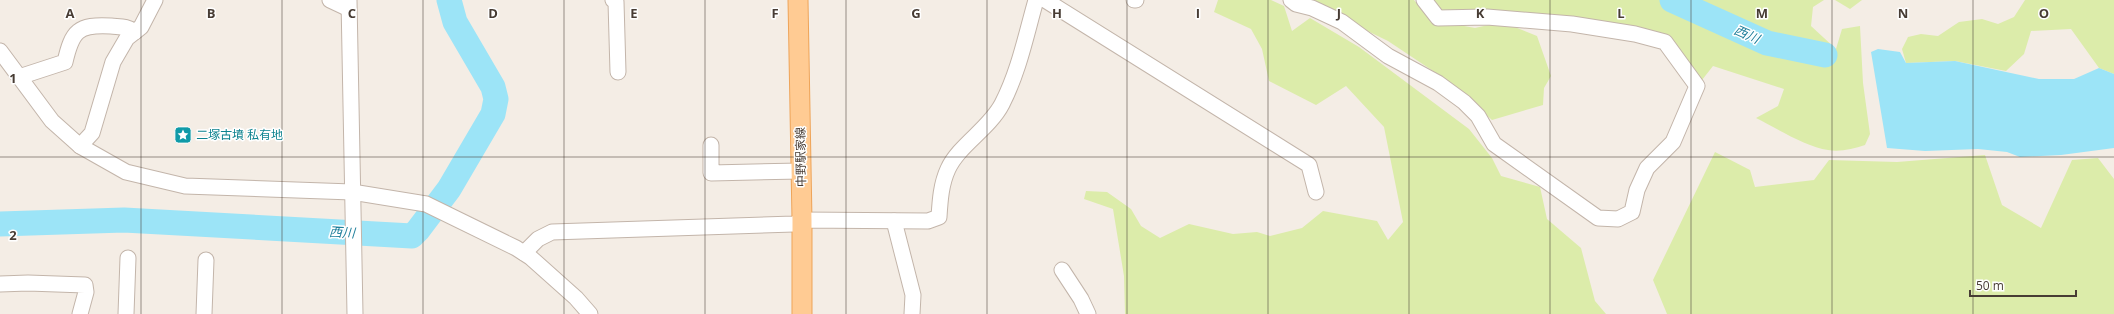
<svg xmlns="http://www.w3.org/2000/svg" width="2114" height="314" font-family="'Open Sans','Noto Sans JP',sans-serif">
	<style>
		.green { fill: #dcecaa }
		.water { fill: #9ce4f7 }
		.lines { fill: none; stroke-linecap: round; stroke-linejoin: round }
		.river { stroke: #9ce4f7; stroke-width: 25 }
		.minor-casing { stroke: #c3b5aa; stroke-width: 17 }
		.major-casing { stroke: #eea459; stroke-width: 21 }
		.minor { stroke: #fff; stroke-width: 15 }
		.major { stroke: #ffcb93; stroke-width: 19 }
		.grid { fill: none; stroke: #473c34; stroke-width: 1; stroke-opacity: 0.55 }
		.labels { text-anchor: middle; stroke-width: 3; stroke-linejoin: round; paint-order: stroke }
		.culture-label { font-size: 12px; fill: #0d838f; stroke: #fff; text-anchor: start }
		.street-label { font-size: 12px; fill: #473c34; stroke: #fff }
		.water-label { font-size: 13px; font-style: italic; fill: #1f7f9b; stroke: #fff }
		.grid-label { font-size: 13px; text-anchor: middle; font-weight: bold; fill: #473c34; stroke: #fff; stroke-width: 3; stroke-linejoin: round; paint-order: stroke }
	</style>
	<rect width="100%" height="100%" fill="#f4ede5"/>
	<g class="green">
		<polygon points="1218,0 1271,0 1284,6 1292,31 1310,18 1359,47 1469,129 1492,158 1501,176 1540,187 1547,219 1581,248 1595,301 1606,314 1125,314 1124,276 1113,209 1084,199 1086,191 1107,192 1131,209 1141,226 1160,238 1189,224 1233,234 1257,232 1270,236 1302,228 1323,211 1377,221 1388,240 1403,222 1384,127 1346,86 1316,105 1269,81 1262,49 1251,29 1214,12"/>
		<polygon points="1314,0 1414,0 1432,20 1475,28 1502,22 1537,36 1551,76 1544,88 1543,105 1492,120 1448,81 1388,41 1316,6"/>
		<path d="M 1431,0 L 1824,0 L 1813,7 L 1811,26 L 1836,49 L 1842,29 L 1860,26 L 1863,83 L 1870,134 L 1865,145 C 1853,149 1840,152 1828,150 C 1806,147 1776,128 1756,118 L 1778,106 L 1784,89 L 1713,66 L 1702,80 L 1668,37 L 1439,12 Z"/>
		<polygon points="1835,0 1862,0 1850,9"/>
		<polygon points="2025,0 2114,0 2114,74 2099,68 2071,29 2031,31 2024,54 2006,71 1955,61 1906,63 1902,49 1908,37 1921,34 1938,36 1959,22 1982,19 1998,24 2014,17"/>
		<polygon points="1715,152 1750,170 1755,187 1814,180 1829,160 1897,162 1985,155 2002,205 2041,228 2072,160 2098,158 2114,179 2114,314 1667,314 1653,280"/>
	</g>
	<polygon class="water" points="1878,49 1900,52 1906,63 1955,61 2039,79 2074,79 2099,68 2114,74 2114,148 2061,155 2020,157 2007,152 1978,149 1925,151 1887,148 1871,52"/>
	<g class="lines">
		<g class="river">
			<polyline points="1672,0 1767,43 1825,55"/>
			<polyline points="0,224 124,220 412,236 418,230 449,189 493,114 496,99 493,87 455,22 449,0"/>
		</g>
		<g class="minor-casing">
			<g id="minor">
				<polyline points="330,0 347,8"/>
				<polyline points="349,0 355,314"/>
				<polyline points="613,0 616,2 618,72"/>
				<polyline points="1045,0 1309,165 1316,192"/>
				<polyline points="1134,0 1136,0"/>
				<polyline points="1291,0 1296,4 1312,8 1342,22 1388,56 1438,83 1464,102 1478,116 1494,144 1598,218 1618,219 1632,212 1637,190 1647,168 1673,142 1697,86 1665,42 1635,34 1572,24 1487,17 1438,18 1424,0"/>
				<polyline points="0,51 52,121 80,146 126,172 185,186 352,192 426,204 516,248 530,257 576,298 590,314"/>
				<path d="M 19,77 L 65,62 C 72,31 78,24 111,26 C 120,27 127,26 135,32"/>
				<polyline points="711,145 711,173 801,171"/>
				<polyline points="80,146 92,133 113,62 127,38 141,27 155,0"/>
				<polyline points="894,221 913,295 912,314"/>
				<path d="M 524,253 L 538,239 L 552,232 L 794,224 L 802,220 L 928,221 L 939,217 C 940,201 941,184 948,169 C 959,145 989,129 1002,104 C 1019,71 1026,35 1036,0"/>
				<polyline points="1062,270 1081,299 1088,314"/>
				<polyline points="0,284 28,283 85,285 86,292 80,314"/>
				<polyline points="126,314 128,258"/>
				<polyline points="204,314 206,260"/>
			</g>
		</g>
		<g class="major-casing">
			<polyline id="major" points="798,0 802,220 802,314"/>
		</g>
		<use href="#minor" class="minor"/>
		<use href="#major" class="major"/>
	</g>
	<path class="grid" d="M 141,0 L 141,314M 282,0 L 282,314M 423,0 L 423,314M 564,0 L 564,314M 705,0 L 705,314M 846,0 L 846,314M 987,0 L 987,314M 1127,0 L 1127,314M 1268,0 L 1268,314M 1409,0 L 1409,314M 1550,0 L 1550,314M 1691,0 L 1691,314M 1832,0 L 1832,314M 1973,0 L 1973,314M 0,157 L 2114,157"/>
	<defs>
		<g id="sight-square" transform="scale(0.9)"><rect x="-9" y="-9" width="18" height="18" rx="4" fill="#0f9aa8" stroke="#fff"/><path d="M0-6L1.8-2.2L6-1.7L2.9 1.2L3.7 5.4L0 3.3L-3.7 5.4L-2.9 1.2L-6-1.7L-1.8-2.2Z" fill="#fff"/></g>
	</defs>
	<g fill-rule="evenodd">
		<use href="#sight-square" x="183" y="135"/>
	</g>
	<g class="labels">
		<g class="culture-label">
			<text x="196" y="139">二塚古墳 私有地</text>
		</g>
		<g class="street-label">
			<text transform="translate(801 157) rotate(-91)" y="4">中野駅家線</text>
		</g>
		<g class="water-label">
			<text transform="translate(1747 34) rotate(24)" y="5">西川</text>
			<text transform="translate(342 232) rotate(3)" y="5">西川</text>
		</g>
	</g>
	<g class="grid-label">
		<text x="70" y="18">A</text>
		<text x="211" y="18">B</text>
		<text x="352" y="18">C</text>
		<text x="493" y="18">D</text>
		<text x="634" y="18">E</text>
		<text x="775" y="18">F</text>
		<text x="916" y="18">G</text>
		<text x="1057" y="18">H</text>
		<text x="1198" y="18">I</text>
		<text x="1339" y="18">J</text>
		<text x="1480" y="18">K</text>
		<text x="1621" y="18">L</text>
		<text x="1762" y="18">M</text>
		<text x="1903" y="18">N</text>
		<text x="2044" y="18">O</text>
		<text x="13" y="83">1</text>
		<text x="13" y="240">2</text>
	</g>
	<path d="M1970 290v6h106v-6" fill="none" stroke="#473c34" stroke-width="2"/>
	<text x="1976" y="290" font-size="12" fill="#473c34" stroke="#ffffff" stroke-width="3" paint-order="stroke">50 m</text>
</svg>
